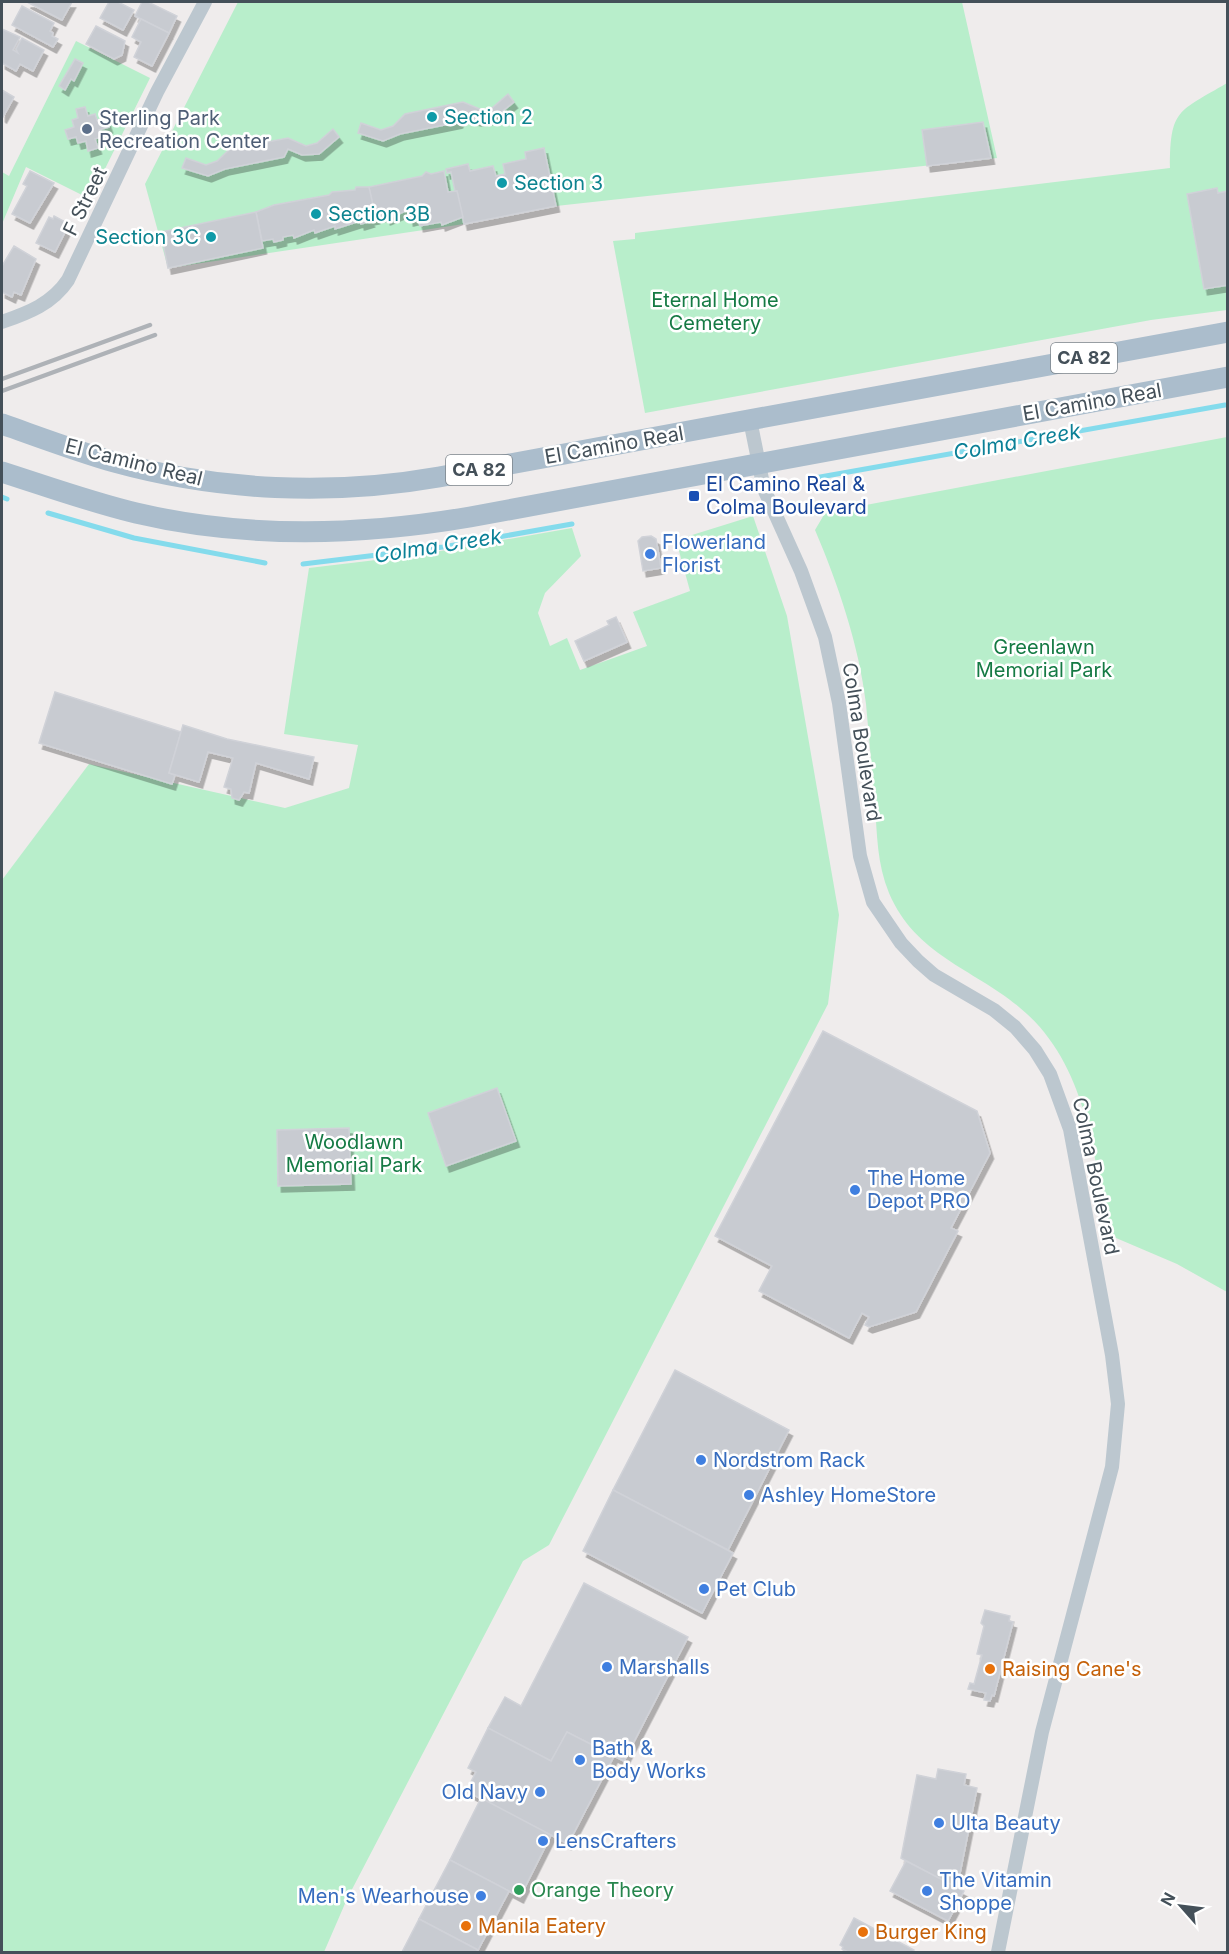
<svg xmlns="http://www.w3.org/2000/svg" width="1229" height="1954" font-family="Inter,sans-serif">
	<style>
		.green { fill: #b8eecb }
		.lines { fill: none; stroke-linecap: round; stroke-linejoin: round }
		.stream { stroke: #84dbec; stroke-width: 5 }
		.building { fill: #c8cbd1; stroke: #d0d2d8; stroke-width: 1.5; filter: url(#shadow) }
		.street { stroke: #bcc7cf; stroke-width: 14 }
		.primary { stroke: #abbdcc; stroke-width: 21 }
		.rail { stroke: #aeb2b7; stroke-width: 4.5 }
		.culture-dot { fill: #0f9aa8; stroke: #fff; stroke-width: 2 }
		.service-dot { fill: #5c6f8a; stroke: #fff; stroke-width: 2 }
		.transit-dot { fill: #1a4fb4; stroke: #fff; stroke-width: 2 }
		.shop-dot { fill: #3f7fe0; stroke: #fff; stroke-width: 2 }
		.food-dot { fill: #e8710a; stroke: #fff; stroke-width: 2 }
		.leisure-dot { fill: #2e9e5b; stroke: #fff; stroke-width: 2 }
		.labels { text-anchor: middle; stroke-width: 5; stroke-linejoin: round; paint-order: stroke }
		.shield { fill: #fff; stroke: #7c848b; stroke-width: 1.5 }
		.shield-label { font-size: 18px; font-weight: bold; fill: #445059 }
		.culture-label { font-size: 20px; fill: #0d838f; stroke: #fff; text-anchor: start }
		.service-label { font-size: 20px; fill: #4e5e75; stroke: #fff; text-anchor: start }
		.street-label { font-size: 20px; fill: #445059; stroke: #fff }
		.park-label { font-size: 20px; fill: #157a44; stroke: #fff }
		.transit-label { font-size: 20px; fill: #164399; stroke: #fff; text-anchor: start }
		.shop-label { font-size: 20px; fill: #366cbe; stroke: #fff; text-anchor: start }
		.food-label { font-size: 20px; fill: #c56008; stroke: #fff; text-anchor: start }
		.leisure-label { font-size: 20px; fill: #27864d; stroke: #fff; text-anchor: start }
		.water-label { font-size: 21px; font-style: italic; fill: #0b8097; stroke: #fff }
	</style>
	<defs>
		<filter id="shadow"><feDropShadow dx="3.5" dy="6" stdDeviation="0" flood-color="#0004"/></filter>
	</defs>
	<rect width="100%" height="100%" fill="#efecec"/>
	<g class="green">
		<polygon points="238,2 962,2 997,158 556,206 464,224 168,268 145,184"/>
		<polygon points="76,41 150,78 93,193 89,196 82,195 26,167 2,224 2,172 9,176"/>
		<path d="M 1227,83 L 1227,310 L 1151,320 L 645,413 L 613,241 L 635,239 L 635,233 L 1170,168 C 1170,109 1178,112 1227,83 Z"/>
		<path d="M 1227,437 L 1228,437 L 1227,1292 L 1177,1264 L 1109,1235 C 1094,1158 1088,1070 1027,1014 C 980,970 917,959 889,893 C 877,864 877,834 875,804 C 872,771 869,737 866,704 C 859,645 838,584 815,530 L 828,508 L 850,508 Z"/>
		<polygon points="753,516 787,616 839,915 828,1004 549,1545 523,1561 347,1899 324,1952 2,1952 2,880 89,764 285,808 349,788 358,745 284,734 309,568 418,555 572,528 581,556 545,593 538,613 550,646 567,638 580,670 647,646 633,612 690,591 676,540"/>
	</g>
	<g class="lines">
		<g class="stream">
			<polyline points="809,479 1225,405"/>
			<polyline points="2,497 7,499"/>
			<polyline points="48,513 134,538 265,563"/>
			<polyline points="303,564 443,547 572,524"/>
		</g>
	</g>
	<g class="building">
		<polygon points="27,2 72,2 62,20"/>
		<polygon points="109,2 118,2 134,10 123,30 100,18"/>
		<polygon points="142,2 148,2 177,16 169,33 135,16"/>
		<polygon points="22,6 54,23 50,31 53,33 52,36 58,39 53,47 12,25"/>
		<polygon points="141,19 169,33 152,66 134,57 141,42 132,37"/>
		<polygon points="96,26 125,41 122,55 114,59 86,44"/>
		<polygon points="2,29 20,37 13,50 18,53 16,49 22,38 44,50 33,71 20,64 16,71 2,63"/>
		<polygon points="75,59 83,63 74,81 71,79 65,90 59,86"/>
		<polygon points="2,90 14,97 3,117 2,116"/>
		<polygon points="508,94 514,102 494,118 477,120 463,114 459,122 400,134 383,141 358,133 361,123 381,130 393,126 405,114 463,102 482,110 492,108"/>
		<polygon points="85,107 88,116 95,114 97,120 106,118 109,127 99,130 101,137 95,139 98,148 88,151 86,141 78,143 76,137 68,139 65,130 74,127 72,120 78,118 76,109"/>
		<polygon points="983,122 991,158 927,166 922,130"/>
		<polygon points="333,129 339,137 319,154 302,155 288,149 284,157 225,169 208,176 182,168 186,158 206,165 217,161 230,149 288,138 306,146 317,143"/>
		<polygon points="544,148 556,206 464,224 457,191 455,191 451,172 447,173 446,169 468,164 470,171 493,166 496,176 505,174 503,164 526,159 525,152"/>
		<polygon points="30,171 54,183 30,223 12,214 27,186 23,184"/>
		<polygon points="444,171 448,192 457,191 463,217 442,225 441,222 420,226 418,218 410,220 408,210 387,219 386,215 375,217 369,187 422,176 426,172 431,174"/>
		<polygon points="356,187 369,187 376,218 370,219 371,221 361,224 360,221 335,229 335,226 315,233 314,230 294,238 293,235 283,237 283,240 274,242 273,239 262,241 256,212 274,205 329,195 332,192 355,190"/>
		<polygon points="1217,188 1218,193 1228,191 1228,285 1204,289 1187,194"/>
		<polygon points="256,212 263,248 168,268 161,232"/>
		<polygon points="54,216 69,224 55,252 36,243 49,217 53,219"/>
		<polygon points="14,246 36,259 21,295 14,292 12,297 2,292 2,266"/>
		<polygon points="651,536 656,539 661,568 643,571 638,541 642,537"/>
		<polygon points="616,617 627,642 584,661 575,641 609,625 607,621"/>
		<polygon points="55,692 181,732 169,773 175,775 172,784 39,743"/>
		<polygon points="183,725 227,739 314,757 309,779 256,763 249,793 244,792 239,800 232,798 231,789 224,787 233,758 208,752 199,782 169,773"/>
		<polygon points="823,1031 977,1111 990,1153 951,1228 958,1231 916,1312 869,1327 865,1325 869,1317 862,1313 849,1338 759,1291 772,1266 715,1236"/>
		<polygon points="497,1088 516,1141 446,1166 428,1113"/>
		<polygon points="349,1128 351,1184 278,1186 277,1130"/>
		<polygon points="675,1370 789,1430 728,1550 613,1490"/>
		<polygon points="613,1490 733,1553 702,1613 583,1551"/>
		<polygon points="584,1583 688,1637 624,1761 567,1732 551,1761 488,1728 505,1697 521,1706"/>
		<polygon points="985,1610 1010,1616 1009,1621 1013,1622 994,1696 992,1695 990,1701 984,1700 986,1693 968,1689 970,1683 974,1684 982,1655 977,1654 984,1626 981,1623"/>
		<polygon points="488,1728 551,1761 567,1732 614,1756 568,1844 466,1791 476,1772 468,1768"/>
		<polygon points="938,1769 966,1774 964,1785 977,1788 957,1888 901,1858 917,1775 936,1779"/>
		<polygon points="481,1798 551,1835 520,1897 450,1860"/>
		<polygon points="450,1860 509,1891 478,1950 419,1919"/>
		<polygon points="906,1861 964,1891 948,1921 890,1891"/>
		<polygon points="854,1918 914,1950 913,1952 848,1952 842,1949 843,1947 840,1945"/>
		<polygon points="419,1919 478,1950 476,1952 402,1952"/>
	</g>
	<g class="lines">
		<g class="street">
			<path d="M 2,322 C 28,313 52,304 68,280 L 157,92 L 205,2"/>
			<polyline points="750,420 764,489 801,571 825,637 839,703 860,856 873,902 901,943 918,961 934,975 994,1010 1015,1027 1035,1050 1050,1074 1070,1129 1112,1355 1118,1404 1112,1467 1042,1732 998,1952"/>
		</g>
		<g class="primary">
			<path d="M 2,424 C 39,437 76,451 114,462 C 219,491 331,496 439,477 L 1228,332"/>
			<path d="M 2,472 C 46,486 90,502 136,513 C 247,539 359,536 470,517 L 1228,377"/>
		</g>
		<g class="rail">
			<polyline points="2,379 150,325"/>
			<polyline points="2,391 155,335"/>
		</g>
	</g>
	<g class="culture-dot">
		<circle cx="432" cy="117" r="6"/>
		<circle cx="502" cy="183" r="6"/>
		<circle cx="316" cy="214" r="6"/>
		<circle cx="211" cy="237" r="6"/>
	</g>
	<circle class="service-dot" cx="87" cy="129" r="6"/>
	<rect class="transit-dot" x="688" y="490" width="12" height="12" rx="3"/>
	<g class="shop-dot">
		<circle cx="650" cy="554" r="6"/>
		<circle cx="855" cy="1190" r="6"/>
		<circle cx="701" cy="1460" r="6"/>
		<circle cx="749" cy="1495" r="6"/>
		<circle cx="704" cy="1589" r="6"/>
		<circle cx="607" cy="1667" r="6"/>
		<circle cx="580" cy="1760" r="6"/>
		<circle cx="540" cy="1792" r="6"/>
		<circle cx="939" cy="1823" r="6"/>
		<circle cx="543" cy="1841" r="6"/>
		<circle cx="927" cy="1891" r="6"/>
		<circle cx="481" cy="1896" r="6"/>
	</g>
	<g class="food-dot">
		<circle cx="990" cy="1669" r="6"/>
		<circle cx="466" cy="1926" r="6"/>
		<circle cx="863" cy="1932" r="6"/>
	</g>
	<circle class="leisure-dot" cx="519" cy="1890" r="6"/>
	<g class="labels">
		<g class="shield">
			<rect x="1051" y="343" width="66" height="30" rx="4.5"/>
			<rect x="446" y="455" width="66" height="30" rx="4.5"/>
		</g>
		<g class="shield-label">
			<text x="1084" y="364">CA 82</text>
			<text x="479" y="476">CA 82</text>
		</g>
		<g class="culture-label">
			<text x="444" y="124">Section 2</text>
			<text x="514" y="190">Section 3</text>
			<text x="328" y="221">Section 3B</text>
			<text x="199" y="244" text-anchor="end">Section 3C</text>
		</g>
		<g class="service-label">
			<text x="99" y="125">Sterling Park<tspan x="99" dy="23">Recreation Center</tspan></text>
		</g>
		<g class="street-label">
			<text transform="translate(85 201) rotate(-64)" y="7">F Street</text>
			<text transform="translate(1092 402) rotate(-10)" y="7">El Camino Real</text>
			<text transform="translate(614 445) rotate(-10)" y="7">El Camino Real</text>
			<text transform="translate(134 462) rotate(14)" y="7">El Camino Real</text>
			<text transform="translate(862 742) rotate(81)" y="7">Colma Boulevard</text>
			<text transform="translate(1096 1176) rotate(78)" y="7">Colma Boulevard</text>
		</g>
		<g class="park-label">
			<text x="715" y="307">Eternal Home<tspan x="715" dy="23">Cemetery</tspan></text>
			<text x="1044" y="654">Greenlawn<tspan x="1044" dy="23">Memorial Park</tspan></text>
			<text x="354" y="1149">Woodlawn<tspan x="354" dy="23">Memorial Park</tspan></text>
		</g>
		<g class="transit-label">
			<text x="706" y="491">El Camino Real &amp;<tspan x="706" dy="23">Colma Boulevard</tspan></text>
		</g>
		<g class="shop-label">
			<text x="662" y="549">Flowerland<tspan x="662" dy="23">Florist</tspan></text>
			<text x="867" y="1185">The Home<tspan x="867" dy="23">Depot PRO</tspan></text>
			<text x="713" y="1467">Nordstrom Rack</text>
			<text x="761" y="1502">Ashley HomeStore</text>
			<text x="716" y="1596">Pet Club</text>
			<text x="619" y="1674">Marshalls</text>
			<text x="592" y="1755">Bath &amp;<tspan x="592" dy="23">Body Works</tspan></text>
			<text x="528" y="1799" text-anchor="end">Old Navy</text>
			<text x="951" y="1830">Ulta Beauty</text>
			<text x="555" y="1848">LensCrafters</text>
			<text x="939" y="1887">The Vitamin<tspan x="939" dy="23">Shoppe</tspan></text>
			<text x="469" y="1903" text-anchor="end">Men's Wearhouse</text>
		</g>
		<g class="food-label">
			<text x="1002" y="1676">Raising Cane's</text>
			<text x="478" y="1933">Manila Eatery</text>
			<text x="875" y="1939">Burger King</text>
		</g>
		<g class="leisure-label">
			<text x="531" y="1897">Orange Theory</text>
		</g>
		<g class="water-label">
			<text transform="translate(1017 442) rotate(-10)" y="7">Colma Creek</text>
			<text transform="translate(438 546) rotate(-9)" y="7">Colma Creek</text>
		</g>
	</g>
	<rect width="1229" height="1954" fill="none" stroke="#445059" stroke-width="6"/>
	<g transform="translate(1181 1906) rotate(298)" stroke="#ffffff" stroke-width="4.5" paint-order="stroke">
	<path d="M0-4.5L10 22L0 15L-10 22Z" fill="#445059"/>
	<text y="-9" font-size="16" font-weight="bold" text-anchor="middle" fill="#445059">N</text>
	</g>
</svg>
